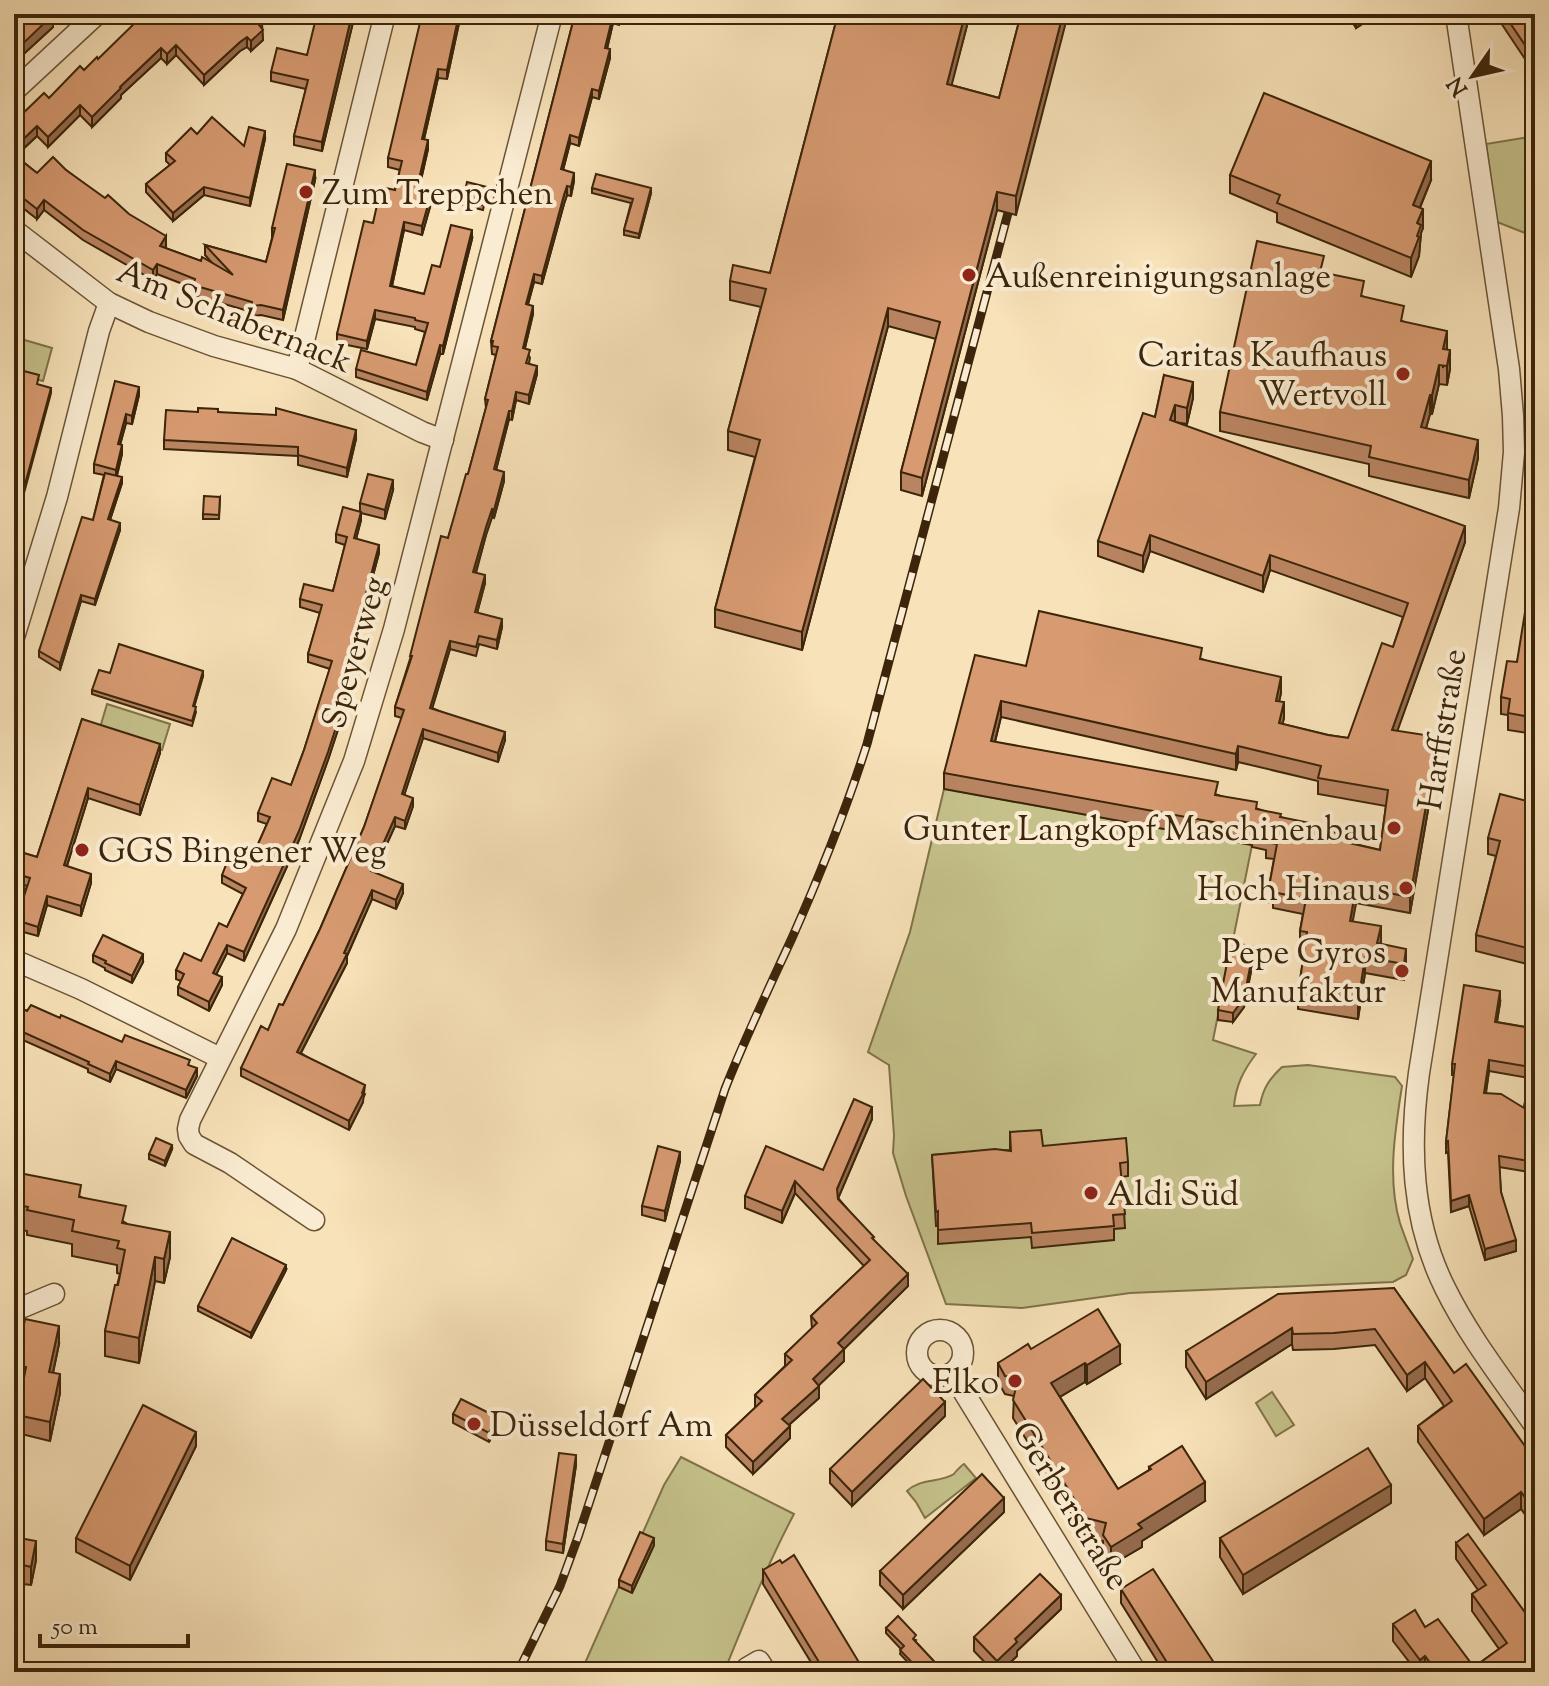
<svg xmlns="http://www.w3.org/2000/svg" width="1549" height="1686" font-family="'Sorts Mill Goudy',serif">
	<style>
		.green { fill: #c5c18a; stroke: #80734a; stroke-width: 2 }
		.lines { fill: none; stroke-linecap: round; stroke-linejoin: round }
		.minor-casing { stroke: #6b5436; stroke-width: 23 }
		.minor { stroke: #faecd2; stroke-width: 20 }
		.rail-casing { stroke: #3c250a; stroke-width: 9 }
		.rail { stroke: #faecd2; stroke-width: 6; stroke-dasharray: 18; stroke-linecap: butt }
		.wall { fill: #b98461; stroke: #3c250a; stroke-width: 2; fill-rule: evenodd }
		.shaded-wall { fill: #966c4f; stroke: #3c250a; stroke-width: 2 }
		.building { fill: #d79a71; stroke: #3c250a; stroke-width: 2; fill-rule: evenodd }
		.poi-dot { fill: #8f2418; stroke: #faecd2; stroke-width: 3 }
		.labels { text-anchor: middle; stroke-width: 8; stroke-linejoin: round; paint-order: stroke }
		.poi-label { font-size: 34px; fill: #3c250a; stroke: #faecd2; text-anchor: start }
		.street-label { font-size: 34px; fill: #3c250a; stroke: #faecd2 }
	</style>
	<rect width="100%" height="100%" fill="#f8e2b9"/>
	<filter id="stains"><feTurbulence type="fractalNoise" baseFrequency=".0025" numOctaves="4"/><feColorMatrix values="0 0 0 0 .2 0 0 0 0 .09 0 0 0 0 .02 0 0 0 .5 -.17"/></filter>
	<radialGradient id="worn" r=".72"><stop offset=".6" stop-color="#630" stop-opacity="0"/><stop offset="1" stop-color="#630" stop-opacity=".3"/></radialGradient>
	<g class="green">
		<polygon points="1535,136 1535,237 1497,222 1486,144"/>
		<polygon points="21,339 52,348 43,381 14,374 14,353 17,353"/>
		<polygon points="107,704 170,724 162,750 99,731"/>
		<path d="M 944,789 L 1252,845 L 1213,1040 L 1256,1054 C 1243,1071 1236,1085 1234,1106 L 1260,1105 C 1263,1088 1270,1078 1282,1067 L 1308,1065 L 1395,1077 L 1402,1086 C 1395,1131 1387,1179 1400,1223 C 1404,1235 1409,1247 1413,1259 L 1406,1275 L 1393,1282 L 1130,1293 L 1022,1308 L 946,1304 L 906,1196 L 893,1153 L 894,1135 L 889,1065 L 868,1052 L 910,932 Z"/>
		<polygon points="1272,1392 1294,1425 1276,1436 1256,1403"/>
		<path d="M 681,1457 L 794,1514 C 767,1565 746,1618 724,1672 L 581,1672 L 664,1485 Z"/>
		<path d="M 964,1464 L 976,1478 L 925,1518 L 916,1502 L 907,1491 C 920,1478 939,1483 954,1474 C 954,1473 963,1464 964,1464 Z"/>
	</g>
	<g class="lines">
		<g class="minor-casing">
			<g id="minor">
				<path d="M 1456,14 L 1509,369 L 1513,416 L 1514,452 L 1509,508 L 1419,1073 C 1409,1146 1411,1220 1445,1288 C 1469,1337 1504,1381 1535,1426"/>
				<polyline points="14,91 97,14"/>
				<polyline points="14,230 109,303 149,322 214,346 297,369 422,432 443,440"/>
				<polyline points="297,369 385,14"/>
				<polyline points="14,637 57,497 99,331 109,303"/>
				<polyline points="14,960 81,989 220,1058"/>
				<polyline points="314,1220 230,1163 194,1144 189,1136 188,1129 190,1120 286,929 354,761 394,629 552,14"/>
				<polyline points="14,1305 23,1307 54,1294"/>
				<circle cx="940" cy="1353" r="23"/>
				<polyline points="952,1373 1136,1672"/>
				<polyline points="745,1672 747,1668 759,1661 766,1672"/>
			</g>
		</g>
		<use href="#minor" class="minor"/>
		<g class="rail-casing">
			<path id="rail" d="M 518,1672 L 560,1586 L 578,1537 L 725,1089 C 745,1038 769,988 792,938 C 820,875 846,810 867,744 L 1008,213"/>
		</g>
		<use href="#rail" class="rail"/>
	</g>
	<g class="wall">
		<polygon points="14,14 60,14 53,20 53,27 16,61 14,59"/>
		<polygon points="355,14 322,151 294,145 294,136 306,89 271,81 271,72 307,55"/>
		<polygon points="461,14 447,79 438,78 424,139 428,149 419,189 432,200 422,235 404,230 392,286 424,294 440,267 472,239 443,354 440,354 427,400 356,377 356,369 416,365 425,332 415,329 415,327 375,319 367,349 337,343 337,334 373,223 395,190 400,170 388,167 388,158"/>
		<polygon points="575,14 621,14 619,25 613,23 607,49 610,58 599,99 592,97 579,146 570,143 563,170 574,181 571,196 567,195 564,204 542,284 534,282 528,304 533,314 525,348 530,358 529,363 537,374 529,404 516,400 512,420 509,419 496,470 504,481 494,518 492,517 486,535 476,573 485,583 477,613 502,627 497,649 479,644 476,656 450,649 432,708 505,740 498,762 423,738 404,795 413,806 405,829 395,826 374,872 403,893 396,909 372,899 347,956 347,963 301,1053 365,1094 363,1098 363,1102 349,1130 241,1076 241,1068 268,1030 283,1005 320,929 364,827 402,718 395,716 395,707 468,474 486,408 485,399 496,355 492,354 491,341"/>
		<polygon points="838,14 970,14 951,85 999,98 1021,14 1016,215 997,210 922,496 901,490 901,472 936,339 888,326 802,650 715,627 715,609 755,457 728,450 728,431 761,307 730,300 730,281 770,273"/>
		<polygon points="1347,14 1384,14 1372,22 1370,19 1356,28"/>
		<polygon points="1495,14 1535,14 1535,74"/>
		<polygon points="262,28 263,40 251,51 247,47 240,51 204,85 176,55 167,64 161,58 121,95 121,98 92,127 80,115 48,147 37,136 16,156 37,173 66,170 166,246 165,248 201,261 213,264 205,255 205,245 266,262 272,238 272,228 315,180 283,320 261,315 252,316 252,312 193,295 193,288 157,274 153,280 83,240 44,210 37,219 14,201 14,122 49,98 98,59"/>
		<polygon points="197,134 244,146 265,139 250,206 204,195 173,221 146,192 146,184 170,165 166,161 166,153"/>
		<polygon points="1230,175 1431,180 1420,208 1423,228 1421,233 1419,256 1411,277 1277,222 1277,213 1230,193"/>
		<polygon points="592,188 651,193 639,238 624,235 624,230 631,203 592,193"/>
		<polygon points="487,191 483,210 463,205 463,200"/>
		<polygon points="14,255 23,278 16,308 14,307"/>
		<polygon points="1324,272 1404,322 1447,350 1450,369 1447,385 1439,384 1432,414 1430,414 1426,428 1478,458 1469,498 1369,476 1369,464 1220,431 1220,412"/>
		<path d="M 1164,375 L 1193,398 L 1187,424 L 1174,422 L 1465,542 L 1397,731 L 1438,753 L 1410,913 L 1356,903 L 1352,921 L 1381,942 L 1380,944 L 1406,964 L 1404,980 L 1365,973 L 1358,1019 L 1298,1009 L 1298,994 L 1305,947 L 1300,946 L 1300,931 L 1303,914 L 1273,908 L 1273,903 L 1269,903 L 1269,887 L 1274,859 L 1266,858 L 1266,850 L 1252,847 L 1252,845 L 944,789 L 944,773 L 1026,666 L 1202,659 L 1281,693 L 1279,701 L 1284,718 L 1282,724 L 1328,735 L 1348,738 L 1393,647 L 1403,617 L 1270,570 L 1263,592 L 1150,551 L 1143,572 L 1098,556 L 1098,541 L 1155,417 ZM 1001,717 L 1236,770 L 1238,762 L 1318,781 L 1318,794 L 1386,806 L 1380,850 L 1351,843 L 1315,829 L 1218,795 L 995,742 Z"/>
		<polygon points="139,395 132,424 126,423 120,445 122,454 117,476 122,483 110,520 120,530 95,605 81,601 60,670 39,657 39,651 93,520 104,475 94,473 94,464"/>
		<polygon points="218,412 356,439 347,477 298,465 298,456 164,449 164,440"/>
		<polygon points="393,490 385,519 361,513 361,520 356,539 379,553 346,676 352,687 328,760 299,840 244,961 227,953 216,974 222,985 209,1011 178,995 178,987 181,981 176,979 176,970 201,961 227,927 243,894 222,883 222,875 255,851 267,824 258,821 258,813 291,785 304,750 330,669 308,662 308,654 320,613 300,607 300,599 333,591 345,545 336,542 336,534 360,511 360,503"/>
		<polygon points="220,497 219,519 203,519 203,514"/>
		<polygon points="1535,567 1535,734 1508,730 1508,715 1501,714 1501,697 1517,662 1533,597 1529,594 1529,578"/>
		<polygon points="110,673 203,676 194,706 196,712 192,726 92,694 92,690"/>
		<polygon points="82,719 160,753 140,815 88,798 67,866 91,883 81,916 47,905 38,936 16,930 16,920 27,886 14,882 14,850 37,857"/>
		<polygon points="1535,803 1535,966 1476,951 1476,935 1496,856 1488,854 1488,838"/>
		<polygon points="93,955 143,962 132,983 105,970 105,968 93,962"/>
		<polygon points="1254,956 1244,1007 1233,1022 1218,1020 1218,1010"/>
		<path d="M 1500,1003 L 1497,1022 L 1531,1028 L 1535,1010 L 1535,1173 L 1499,1167 L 1501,1192 L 1516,1251 L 1485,1260 L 1469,1206 L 1451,1212 L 1448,1152 L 1446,1153 L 1446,1142 L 1454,1075 L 1452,1075 L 1452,1064 ZM 1489,1071 L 1529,1078 L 1524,1108 L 1486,1093 Z"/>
		<polygon points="14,1005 27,1011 60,1018 122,1042 190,1066 197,1076 186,1098 116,1069 110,1082 88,1072 88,1069 23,1040 17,1052 14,1050"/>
		<polygon points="872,1119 838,1198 874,1240 908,1286 844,1349 844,1361 819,1385 819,1398 789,1425 790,1438 753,1474 726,1447 726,1435 755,1408 755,1395 785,1366 785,1354 812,1329 811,1316 864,1266 795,1193 782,1223 745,1208 745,1196 823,1170"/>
		<polygon points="1010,1132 1043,1146 1128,1162 1128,1176 1122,1177 1125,1228 1114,1229 1114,1240 1032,1248 1031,1237 938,1244 938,1226 936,1226 932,1155 1010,1150"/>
		<polygon points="172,1149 165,1166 149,1159 149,1154"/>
		<polygon points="680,1161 665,1221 642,1215 642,1206"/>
		<polygon points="14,1172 81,1197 126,1223 170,1257 164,1283 155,1281 139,1363 105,1356 105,1331 120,1274 117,1273 117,1265 72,1256 72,1244 27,1235 27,1231 14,1228"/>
		<polygon points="286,1270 251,1338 198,1311 198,1306"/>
		<polygon points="1394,1288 1454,1373 1535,1460 1535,1528 1521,1509 1484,1535 1418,1442 1418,1426 1444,1406 1425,1378 1407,1391 1375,1345 1334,1349 1293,1350 1292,1344 1206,1399 1186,1367 1186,1351"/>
		<polygon points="59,1344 53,1373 60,1393 50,1441 17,1433 17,1415 23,1385 16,1384 16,1365"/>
		<polygon points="1031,1349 1120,1364 1087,1384 1085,1382 1060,1397 1118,1489 1149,1470 1149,1467 1205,1501 1142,1541 1142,1547 1111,1565 1103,1554 1103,1541 1086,1537 1013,1418 1014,1396 1005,1394 998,1382 998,1363"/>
		<polygon points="453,1414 497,1427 489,1442 453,1423"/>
		<polygon points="945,1416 852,1506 830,1483 830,1469"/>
		<polygon points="196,1446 130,1580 76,1552 76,1538"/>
		<polygon points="576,1465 563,1553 546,1550 546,1541"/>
		<polygon points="1391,1503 1243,1594 1220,1557 1220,1538"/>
		<polygon points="1004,1512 903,1609 880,1585 880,1571"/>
		<polygon points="14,1537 36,1560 31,1585 23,1584"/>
		<polygon points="1456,1543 1532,1622 1535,1672 1417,1672 1393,1641 1393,1624 1425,1627 1474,1667 1499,1649 1472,1611 1472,1594 1478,1590 1456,1559"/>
		<polygon points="654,1545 632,1593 619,1587 619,1580"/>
		<polygon points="763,1570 865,1672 817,1672 763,1584"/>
		<polygon points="1121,1589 1220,1672 1164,1672 1121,1603"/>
		<polygon points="1061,1609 1017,1651 1017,1656 1000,1672 994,1672 974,1651 974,1637"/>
		<polygon points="886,1628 916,1640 915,1641 944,1672 917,1672 900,1654 901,1649 886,1633"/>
	</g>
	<g class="shaded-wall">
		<polygon points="50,14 60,14 53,20 53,27 16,61 16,50"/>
		<polygon points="352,14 355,14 322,151 322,142"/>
		<polygon points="459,14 461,14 447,79 447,70"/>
		<polygon points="965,14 970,14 947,103 947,84"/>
		<polygon points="1063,14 1068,14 1016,215 1016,196"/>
		<polygon points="1356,14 1370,14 1370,19 1356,28"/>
		<polygon points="1372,14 1384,14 1372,22"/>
		<polygon points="613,15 613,23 605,57 605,48"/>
		<polygon points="262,23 263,40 251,51 251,41 259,25"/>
		<polygon points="247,37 247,47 240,51 204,85 204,75 240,42"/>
		<polygon points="176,45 176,55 167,64 167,54"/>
		<polygon points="161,48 161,58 121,95 121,98 92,127 92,117 120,87"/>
		<polygon points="610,49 610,58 599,99 599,91"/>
		<polygon points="438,69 438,78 422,148 422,139"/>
		<polygon points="592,89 592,97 579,146 579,138"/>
		<polygon points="80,105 80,115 48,147 48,137"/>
		<polygon points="37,126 37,136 14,157 14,148"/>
		<polygon points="265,131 265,139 250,206 250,198"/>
		<polygon points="570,135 570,143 561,178 561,169"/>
		<polygon points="428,140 428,149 417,197 417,188"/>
		<polygon points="1431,161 1431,180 1413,224 1413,205"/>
		<polygon points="315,170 315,180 283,320 283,310"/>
		<polygon points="574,173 574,181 571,196 571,187"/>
		<polygon points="567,186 567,195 564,204 542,284 542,276 564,195"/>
		<polygon points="204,187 204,195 173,221 173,213"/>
		<polygon points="651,188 651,193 639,238 639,234"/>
		<polygon points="432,191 432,200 422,235 422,226"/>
		<polygon points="997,192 997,210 922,496 922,478"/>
		<polygon points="44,200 44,210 37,219 37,209"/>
		<polygon points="1423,209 1423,228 1421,233 1419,256 1411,277 1411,258 1417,223"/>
		<polygon points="404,222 404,230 390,295 390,286"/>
		<polygon points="472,230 472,239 443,354 443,346"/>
		<polygon points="166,236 166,246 160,256 160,246"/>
		<polygon points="23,263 23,278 16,308 16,292"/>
		<polygon points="157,264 157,274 153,280 153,270"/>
		<polygon points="534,274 534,282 526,312 526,304"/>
		<polygon points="533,306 533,314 523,356 523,348"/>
		<polygon points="888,308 888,326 802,650 802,632"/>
		<polygon points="375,310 375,319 367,349 367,341"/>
		<polygon points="1447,331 1447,350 1443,368 1443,349"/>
		<polygon points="440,345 440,354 427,400 427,392"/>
		<polygon points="1450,350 1450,369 1447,385 1447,366"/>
		<polygon points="1439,365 1439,384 1432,414 1432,395"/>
		<polygon points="537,366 537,374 529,404 529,395"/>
		<polygon points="1193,382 1193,398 1187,424 1187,408"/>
		<polygon points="139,387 139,395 132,424 132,416"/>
		<polygon points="51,388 51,393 14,530 14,525"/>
		<polygon points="516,392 516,400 512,420 512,411"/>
		<polygon points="1430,395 1430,414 1421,446 1421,427"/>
		<polygon points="1175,405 1175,421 1170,436 1170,420"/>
		<polygon points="509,411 509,419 494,478 494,469"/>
		<polygon points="126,414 126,423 118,452 118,444"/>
		<polygon points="356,430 356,439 347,477 347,468"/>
		<polygon points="1478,440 1478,458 1469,498 1469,480"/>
		<polygon points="122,445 122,454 116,478 116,470"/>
		<polygon points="504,472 504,481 494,518 494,510"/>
		<polygon points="122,477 122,483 108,526 108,519"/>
		<polygon points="393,480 393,490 385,519 385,510"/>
		<polygon points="492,509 492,517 486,535 473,581 473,572 486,527"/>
		<polygon points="361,512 361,520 354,547 354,538"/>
		<polygon points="120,523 120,530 95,605 95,599"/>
		<polygon points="1465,526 1465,542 1392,746 1392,730"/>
		<polygon points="1150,535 1150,551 1143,572 1143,556"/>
		<polygon points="379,545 379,553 344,684 344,676"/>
		<polygon points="1270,555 1270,570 1263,592 1263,576"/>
		<polygon points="485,575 485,583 475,621 475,612"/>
		<polygon points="81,595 81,601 60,670 60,663"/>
		<polygon points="502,619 502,627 497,649 497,640"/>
		<polygon points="450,641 450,649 430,716 430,708"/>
		<polygon points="203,671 203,676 193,711 193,706"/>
		<polygon points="1281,677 1281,693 1276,716 1276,701"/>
		<polygon points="352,678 352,687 328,760 299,840 244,961 244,952"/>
		<polygon points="1001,701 1001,717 991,757 991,741"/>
		<polygon points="1284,702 1284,718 1279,739 1279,723"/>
		<polygon points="423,729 423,738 402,802 402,794"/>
		<polygon points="505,732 505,740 498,762 498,753"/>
		<polygon points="1438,737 1438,753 1410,913 1410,897"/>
		<polygon points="160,744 160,753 140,815 140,805"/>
		<polygon points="1238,746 1238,762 1236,770 1236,754"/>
		<polygon points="88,788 88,798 64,875 64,865"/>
		<polygon points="413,798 413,806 405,829 405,821"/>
		<polygon points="395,817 395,826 371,879 371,871"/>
		<polygon points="91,874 91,883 81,916 81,906"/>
		<polygon points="403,884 403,893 396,909 396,900"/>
		<polygon points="1356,887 1356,903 1350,937 1350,921"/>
		<polygon points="372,890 372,899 347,956 347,963 297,1060 297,1052 344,953"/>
		<polygon points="47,896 47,905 38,936 38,927"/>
		<polygon points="1381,926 1381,942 1377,959 1377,943"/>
		<polygon points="227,945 227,953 213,981 213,973"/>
		<polygon points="1254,947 1254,956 1244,1007 1233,1022 1233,1013"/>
		<polygon points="1406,949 1406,964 1404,980 1404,964"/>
		<polygon points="143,954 143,962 132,983 132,976"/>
		<polygon points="1365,957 1365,973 1358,1019 1358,1003"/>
		<polygon points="222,977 222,985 209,1011 209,1002"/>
		<polygon points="1500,991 1500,1003 1495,1033 1495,1022"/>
		<polygon points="23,1032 23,1040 17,1052 17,1044"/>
		<polygon points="1489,1060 1489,1071 1484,1104 1484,1093"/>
		<polygon points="116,1061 116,1069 110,1082 110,1074"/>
		<polygon points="197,1068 197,1076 186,1098 186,1090"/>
		<polygon points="365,1085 363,1102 349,1130 349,1121"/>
		<polygon points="872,1107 872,1119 837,1201 837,1189"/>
		<polygon points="172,1145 172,1149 165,1166 165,1161"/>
		<polygon points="680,1152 680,1161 665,1221 665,1211"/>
		<polygon points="795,1181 795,1193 782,1223 782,1211"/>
		<polygon points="1469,1195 1469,1206 1451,1212 1451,1201"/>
		<polygon points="170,1232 170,1257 164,1283 164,1259"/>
		<polygon points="1516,1240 1516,1251 1485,1260 1485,1249"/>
		<polygon points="155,1257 155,1281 139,1363 139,1338"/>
		<polygon points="286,1265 286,1270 251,1338 251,1333"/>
		<polygon points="908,1274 908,1286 838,1355 838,1343"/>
		<polygon points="59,1326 59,1344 49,1391 49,1372"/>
		<polygon points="1292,1328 1292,1344 1206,1399 1206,1382"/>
		<polygon points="1120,1345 1120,1364 1087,1384 1087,1365"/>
		<polygon points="844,1349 844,1361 813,1391 813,1379"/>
		<polygon points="1425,1362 1425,1378 1407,1391 1407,1375"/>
		<polygon points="1085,1363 1085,1382 1051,1402 1051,1383"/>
		<polygon points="60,1374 60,1393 50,1441 50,1422"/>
		<polygon points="819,1386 819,1398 782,1431 782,1419"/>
		<polygon points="945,1402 945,1416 852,1506 852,1492"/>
		<polygon points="497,1417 497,1427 489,1442 489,1433"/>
		<polygon points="790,1426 790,1438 753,1474 753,1462"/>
		<polygon points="196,1432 196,1446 130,1580 130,1566"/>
		<polygon points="576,1455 576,1465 563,1553 563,1544"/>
		<polygon points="1205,1482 1205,1501 1142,1541 1142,1547 1111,1565 1111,1547 1138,1524"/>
		<polygon points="1391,1485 1391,1503 1243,1594 1243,1575"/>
		<polygon points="1521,1492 1521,1509 1484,1535 1484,1519"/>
		<polygon points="1004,1498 1004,1512 903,1609 903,1595"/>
		<polygon points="654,1538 654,1545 632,1593 632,1586"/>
		<polygon points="36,1541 36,1560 31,1585 31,1567"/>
		<polygon points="23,1565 23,1584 14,1624 14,1605"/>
		<polygon points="1061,1595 1061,1609 1017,1651 1017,1656 1000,1672 997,1672 997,1661 1015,1639"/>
		<polygon points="1425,1656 1425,1672 1420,1672 1420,1660"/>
		<polygon points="1535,1664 1535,1672 1523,1672"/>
	</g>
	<g class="building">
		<polygon points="14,14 52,14 53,15 16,50 14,47"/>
		<polygon points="144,14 254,14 262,23 259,25 263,30 251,41 247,37 240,42 204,75 176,45 167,54 161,48 120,87 121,88 92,117 80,105 48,137 37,126 14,148 14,122 44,93 49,98 80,66 84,70 97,57 98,59"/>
		<polygon points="317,14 352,14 322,142 294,136 308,80 271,72 277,48 307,55"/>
		<polygon points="422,14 459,14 447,70 438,69 422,139 428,140 417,188 432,191 422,226 404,222 390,286 424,294 432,265 440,267 451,225 472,230 443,346 440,345 427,392 356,369 361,350 416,365 428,323 415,320 415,318 375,310 367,341 337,334 364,221 373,223 381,187 395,190 402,161 388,158"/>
		<polygon points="575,14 619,14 619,16 613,15 605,48 610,49 599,91 592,89 579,138 570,135 561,169 574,173 571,187 567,186 564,195 542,276 534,274 526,304 533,306 523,348 530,350 526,363 537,366 529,395 516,392 512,411 509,411 494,469 504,472 494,510 492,509 486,527 473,572 485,575 475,612 502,619 497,640 479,636 476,647 450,641 430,708 505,732 498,753 423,729 402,794 413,798 405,821 395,817 371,871 403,884 396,900 372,890 344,953 347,954 297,1052 365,1085 362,1093 363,1094 349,1121 241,1068 261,1026 268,1030 279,1004 283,1005 320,929 364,827 404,710 395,707 412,656 410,656 441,536 448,538 466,474 468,474 488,400 485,399 498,347 492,346 493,341 491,341"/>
		<polygon points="838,14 965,14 947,84 999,98 1021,14 1063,14 1016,196 997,192 922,478 901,472 940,322 888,308 802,632 715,609 760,440 728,431 766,289 730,281 733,265 770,273"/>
		<polygon points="1504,14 1535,14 1535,60"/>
		<polygon points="1264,93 1431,161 1413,205 1423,209 1417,223 1421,225 1417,236 1419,237 1411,258 1277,203 1280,195 1230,175"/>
		<polygon points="212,117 244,146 249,127 265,131 250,198 204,187 173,213 146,184 175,161 166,153 191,128 197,134"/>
		<polygon points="14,155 37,173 53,157 66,170 105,198 108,195 129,214 166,236 160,246 201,261 202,257 233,275 205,245 266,262 275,228 272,228 287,164 315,170 283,310 261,305 252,306 252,302 193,285 195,279 157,264 153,270 83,230 44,200 37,209 14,191"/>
		<polygon points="596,174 651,188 639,234 624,230 633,199 592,188"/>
		<polygon points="467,182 487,187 483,205 463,200"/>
		<polygon points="1257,241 1324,256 1320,272 1364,281 1361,296 1404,306 1401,321 1447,331 1443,349 1450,350 1447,366 1439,365 1432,395 1430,395 1421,427 1478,440 1469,480 1369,457 1371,446 1220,412"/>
		<polygon points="14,255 23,263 16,292 14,292"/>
		<polygon points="16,369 39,375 37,384 51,388 14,525 14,379"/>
		<path d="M 1164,375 L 1193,382 L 1187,408 L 1175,405 L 1170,420 L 1465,526 L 1392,730 L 1438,737 L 1410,897 L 1356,887 L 1350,921 L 1381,926 L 1377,943 L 1406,949 L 1404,964 L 1365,957 L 1358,1003 L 1298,994 L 1307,932 L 1300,931 L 1306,899 L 1273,892 L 1274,888 L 1269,887 L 1277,844 L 1266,842 L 1267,834 L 1252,831 L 1252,829 L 944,773 L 975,655 L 1026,666 L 1039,611 L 1202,648 L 1200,659 L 1281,677 L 1276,701 L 1284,702 L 1279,723 L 1328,735 L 1348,738 L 1382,643 L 1393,647 L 1408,603 L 1270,555 L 1263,576 L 1150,535 L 1143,556 L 1098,541 L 1143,413 L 1155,417 ZM 1001,701 L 1236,754 L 1238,746 L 1267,753 L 1321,766 L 1318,778 L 1388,790 L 1380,850 L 1349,843 L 1351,835 L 1315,829 L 1315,824 L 1280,817 L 1281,814 L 1256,809 L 1257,802 L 1215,795 L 1218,782 L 991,741 Z"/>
		<polygon points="115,381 139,387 132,416 126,414 118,444 122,445 116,470 94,464"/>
		<polygon points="198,408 218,409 218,412 276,415 276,408 356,430 347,468 298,455 298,447 164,440 166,410 198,412"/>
		<polygon points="105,473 122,477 108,519 120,523 95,599 81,595 60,663 39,651 82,517 93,520"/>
		<polygon points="368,474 393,480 385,510 360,503"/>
		<polygon points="204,496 220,497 219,515 203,514"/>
		<polygon points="343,507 361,512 354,538 379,545 344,676 352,678 328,752 299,831 244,952 227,945 213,973 222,977 209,1002 178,987 184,974 176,970 184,953 201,961 219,923 227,927 246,888 222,875 228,860 236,864 244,846 255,851 270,817 258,813 272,778 291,785 304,750 332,661 308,654 322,605 300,599 304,584 333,591 347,537 336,534"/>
		<polygon points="1535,567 1535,581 1529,578"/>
		<polygon points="1535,593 1535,718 1508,713 1510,699 1501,697 1507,661 1517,662 1525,612"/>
		<polygon points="119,644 203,671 193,706 196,707 192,721 92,690 99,670 110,673"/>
		<polygon points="82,719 160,744 140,805 88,788 64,865 91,874 81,906 47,896 38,927 16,920 30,878 14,873 14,850 37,857"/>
		<polygon points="1500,794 1535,803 1535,950 1476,935 1500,841 1488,838"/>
		<polygon points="103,935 143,954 132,976 105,963 106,961 93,955"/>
		<polygon points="1231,942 1254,947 1244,998 1233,1013 1218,1010"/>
		<path d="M 1464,985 L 1500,991 L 1495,1022 L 1531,1028 L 1535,1010 L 1535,1162 L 1499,1156 L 1501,1192 L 1516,1240 L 1485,1249 L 1469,1195 L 1451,1201 L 1448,1141 L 1446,1142 L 1455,1064 L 1452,1064 ZM 1489,1060 L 1531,1067 L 1524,1108 L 1501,1094 L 1484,1093 Z"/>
		<polygon points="14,1005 27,1011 31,1005 60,1018 61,1015 122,1042 125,1035 190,1060 188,1065 197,1068 186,1090 116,1061 110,1074 88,1064 89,1062 23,1032 17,1044 14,1042"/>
		<polygon points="854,1099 872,1107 837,1189 838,1199 874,1237 872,1238 908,1274 838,1343 844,1349 813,1379 819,1386 782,1419 790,1426 753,1462 726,1435 762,1401 755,1395 792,1360 785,1354 817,1323 811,1316 870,1260 795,1181 782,1211 745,1196 766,1146 823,1170"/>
		<polygon points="1041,1130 1043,1146 1126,1138 1128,1162 1120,1163 1125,1214 1113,1215 1114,1226 1032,1233 1031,1223 938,1230 938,1211 936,1212 932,1155 995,1149 1011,1151 1010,1132"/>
		<polygon points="156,1138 172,1145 165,1161 149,1154"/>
		<polygon points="658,1146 680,1152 665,1211 642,1206"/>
		<polygon points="14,1172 81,1185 79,1197 126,1206 122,1223 170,1232 164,1259 155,1257 139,1338 105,1331 115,1285 118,1285 125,1250 117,1248 119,1241 72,1231 74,1220 27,1210 28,1207 14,1204"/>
		<polygon points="232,1238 286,1265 251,1333 198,1306"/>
		<polygon points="1394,1288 1454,1373 1466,1364 1535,1460 1535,1511 1521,1492 1484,1519 1418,1426 1452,1401 1425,1362 1407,1375 1375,1329 1334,1333 1293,1334 1292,1328 1206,1382 1186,1351 1278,1294"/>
		<polygon points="1098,1309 1120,1345 1087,1365 1085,1363 1051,1383 1118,1489 1151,1469 1149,1467 1182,1446 1205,1482 1138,1524 1142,1528 1111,1547 1103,1535 1106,1523 1086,1518 1013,1400 1018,1378 1005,1376 998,1363 1028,1344 1031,1349"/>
		<polygon points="25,1319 59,1326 49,1372 60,1374 50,1422 17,1415 26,1367 16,1365"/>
		<polygon points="923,1379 945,1402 852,1492 830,1469"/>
		<polygon points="461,1399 497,1417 489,1433 453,1414"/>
		<polygon points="143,1405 196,1432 130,1566 76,1538"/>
		<polygon points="1368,1448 1391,1485 1243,1575 1220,1538"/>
		<polygon points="559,1453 576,1455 563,1544 546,1541"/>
		<polygon points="982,1474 1004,1498 903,1595 880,1571"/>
		<polygon points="640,1532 654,1538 632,1586 619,1580"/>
		<polygon points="1468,1534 1532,1622 1535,1620 1535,1664 1523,1672 1437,1672 1425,1656 1420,1660 1393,1624 1415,1610 1425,1627 1438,1619 1474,1667 1507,1643 1472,1594 1486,1585 1456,1543"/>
		<polygon points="14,1537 36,1541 31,1567 23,1565 14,1605"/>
		<polygon points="794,1555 863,1669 865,1672 825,1672 763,1570 780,1560 782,1563"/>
		<polygon points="1153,1569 1220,1672 1173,1672 1121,1589"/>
		<polygon points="1040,1574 1061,1595 1015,1639 1017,1642 997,1661 974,1637"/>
		<polygon points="898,1616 916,1635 913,1639 944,1672 921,1672 900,1650 904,1646 886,1628"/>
		<polygon points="1012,1662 1021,1672 1001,1672"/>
	</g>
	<g class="poi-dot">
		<circle cx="306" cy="192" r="8"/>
		<circle cx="969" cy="275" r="8"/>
		<circle cx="1403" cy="374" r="8"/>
		<circle cx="1394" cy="828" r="8"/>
		<circle cx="82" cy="850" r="8"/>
		<circle cx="1406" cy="888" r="8"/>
		<circle cx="1402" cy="971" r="8"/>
		<circle cx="1091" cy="1193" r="8"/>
		<circle cx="1015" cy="1381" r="8"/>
		<circle cx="474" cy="1424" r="8"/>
	</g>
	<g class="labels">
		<g class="poi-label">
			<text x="322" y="204">Zum Treppchen</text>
			<text x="985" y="287">Außenreinigungsanlage</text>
			<text x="1387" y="366" text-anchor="end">Caritas Kaufhaus<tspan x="1387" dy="39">Wertvoll</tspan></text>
			<text x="1378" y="840" text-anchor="end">Gunter Langkopf Maschinenbau</text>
			<text x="98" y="862">GGS Bingener Weg</text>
			<text x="1390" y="900" text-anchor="end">Hoch Hinaus</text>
			<text x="1386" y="963" text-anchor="end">Pepe Gyros<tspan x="1386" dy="39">Manufaktur</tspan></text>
			<text x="1107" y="1205">Aldi Süd</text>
			<text x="999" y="1393" text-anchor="end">Elko</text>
			<text x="490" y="1436">Düsseldorf Am</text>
		</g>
		<g class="street-label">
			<text transform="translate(235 315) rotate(22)" y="12">Am Schabernack</text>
			<text transform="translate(353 652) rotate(-74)" y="12">Speyerweg</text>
			<text transform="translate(1441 729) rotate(-81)" y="12">Harffstraße</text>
			<text transform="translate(1072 1505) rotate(58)" y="12">Gerberstraße</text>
		</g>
	</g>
	<rect width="1549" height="1686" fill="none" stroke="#f8e2b9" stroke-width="48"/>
	<rect x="16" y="16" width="1517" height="1654" fill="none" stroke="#3c250a" stroke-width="4"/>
	<rect x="24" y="24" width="1501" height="1638" fill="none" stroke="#3c250a" stroke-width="2"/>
	<g transform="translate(1473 76) rotate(236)" stroke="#faecd2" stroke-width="6" paint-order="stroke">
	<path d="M0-6L14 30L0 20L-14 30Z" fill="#3c250a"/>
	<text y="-12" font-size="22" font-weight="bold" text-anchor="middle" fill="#3c250a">N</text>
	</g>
	<path d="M40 1634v12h148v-12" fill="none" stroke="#3c250a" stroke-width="4"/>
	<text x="52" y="1634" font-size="24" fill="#3c250a" stroke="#faecd2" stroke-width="6" paint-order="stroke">50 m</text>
	<rect width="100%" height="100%" filter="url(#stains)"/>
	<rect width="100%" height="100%" fill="url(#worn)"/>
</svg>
